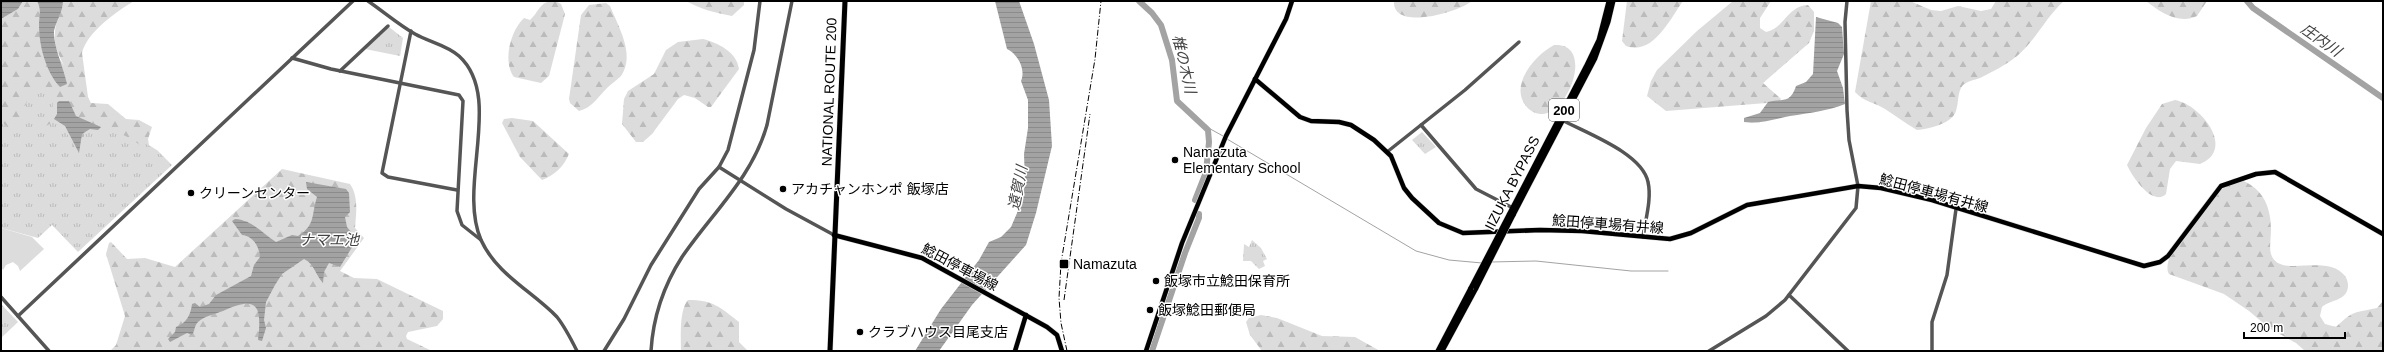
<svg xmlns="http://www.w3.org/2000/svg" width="2384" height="352" font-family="Helvetica,'Noto Sans JP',sans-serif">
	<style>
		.forest { fill: url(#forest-firs) }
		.park { fill: url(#park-tufts) }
		.pitch { fill: #dcdcdc }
		.water { fill: url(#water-rules) }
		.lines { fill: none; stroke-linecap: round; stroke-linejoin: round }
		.stream { stroke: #a3a3a3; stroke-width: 1 }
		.river { stroke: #a3a3a3; stroke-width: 6 }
		.major-casing { stroke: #dbdbdb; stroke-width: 5.5 }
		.highway-casing { stroke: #dbdbdb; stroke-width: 6 }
		.minor { stroke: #555; stroke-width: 3.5 }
		.major { stroke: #000; stroke-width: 4.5 }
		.highway { stroke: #000; stroke-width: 5 }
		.rail { stroke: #000; stroke-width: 1; stroke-dasharray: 6 2 1 2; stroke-linecap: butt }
		.highway-bridge-casing { stroke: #dbdbdb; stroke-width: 6; stroke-linecap: butt }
		.highway-bridge { stroke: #000; stroke-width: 5 }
		.poi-dot { fill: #000; stroke: #fff; stroke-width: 1.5 }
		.labels { text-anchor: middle; stroke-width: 3; stroke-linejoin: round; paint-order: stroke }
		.shield { fill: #fff; stroke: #4c4c4c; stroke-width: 1 }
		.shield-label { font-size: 13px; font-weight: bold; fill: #000 }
		.street-label { font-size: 14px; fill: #000; stroke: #fff }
		.poi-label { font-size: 14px; fill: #000; stroke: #fff; text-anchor: start }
		.water-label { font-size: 15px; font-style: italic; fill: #444; stroke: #fff }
	</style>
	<defs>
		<pattern id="forest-firs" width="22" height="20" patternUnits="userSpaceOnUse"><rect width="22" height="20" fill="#dcdcdc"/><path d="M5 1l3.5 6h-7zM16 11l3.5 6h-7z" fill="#bbb"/></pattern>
		<pattern id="park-tufts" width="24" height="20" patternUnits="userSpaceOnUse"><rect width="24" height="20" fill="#dcdcdc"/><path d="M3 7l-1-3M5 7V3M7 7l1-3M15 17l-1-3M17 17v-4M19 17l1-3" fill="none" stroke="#bbb"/></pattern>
		<pattern id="water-rules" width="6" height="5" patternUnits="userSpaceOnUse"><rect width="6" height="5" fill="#a3a3a3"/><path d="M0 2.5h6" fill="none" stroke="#8b8b8b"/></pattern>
	</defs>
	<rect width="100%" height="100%" fill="#fff"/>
	<g class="forest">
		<path d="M 23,1 L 37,1 L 41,10 L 39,25 L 64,66 C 59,55 53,44 55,32 C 55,21 63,12 63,1 L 134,1 C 116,12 87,32 82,53 L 88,97 L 91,103 L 108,104 L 126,119 L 139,120 L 152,127 L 148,139 L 149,145 L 158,151 L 145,163 L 53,217 L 1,225 L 1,19 L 18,9 Z"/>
		<path d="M 555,1 L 561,4 L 565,14 L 549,76 L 541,83 L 514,77 C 502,61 511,30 524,18 L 530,20 C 540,11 539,1 555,1 Z"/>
		<path d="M 686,1 L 744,1 L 744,5 L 732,16 C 716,13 700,9 686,1 Z"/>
		<path d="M 1394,1 L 1472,1 C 1459,12 1392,32 1394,1 Z"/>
		<path d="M 1627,1 L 1683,1 C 1670,19 1653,56 1626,46 L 1622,41 Z"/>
		<path d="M 1733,1 L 1771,1 L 1760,18 L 1760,28 L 1766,32 C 1784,29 1787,6 1808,5 L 1814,12 L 1814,31 L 1809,43 L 1763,83 L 1781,99 L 1779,102 L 1666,111 L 1647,96 L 1651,81 L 1657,70 L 1697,31 Z"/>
		<path d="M 1871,1 L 1910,1 L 1931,10 L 1941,11 L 1958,6 L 1981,11 L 1991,9 L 1996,1 L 2064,1 C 2046,17 2036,40 2017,56 C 2006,65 1992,72 1980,78 C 1974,80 1968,81 1963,85 C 1957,92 1959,102 1956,111 C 1952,124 1928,129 1917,130 C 1905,123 1896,116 1885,109 C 1874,102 1864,102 1855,92 Z"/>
		<path d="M 2146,1 L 2207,1 L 2197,16 C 2179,25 2160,12 2146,1 Z"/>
		<path d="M 606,3 L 610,6 C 618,26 636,55 621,76 C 617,80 611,84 607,88 C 597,98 593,107 579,111 L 570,103 L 569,99 L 581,15 L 589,5 Z"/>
		<path d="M 703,39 C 718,43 737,52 739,69 L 711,107 L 708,107 L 695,98 L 684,95 L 678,99 L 652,134 L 643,142 L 636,142 L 622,124 L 624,99 L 628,91 L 654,74 L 666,50 L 678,42 Z"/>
		<path d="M 1554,45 C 1595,42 1569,115 1541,114 C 1535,114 1529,110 1526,106 C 1509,85 1535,55 1554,45 Z"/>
		<path d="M 2175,100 C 2202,105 2236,150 2200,164 L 2176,161 L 2170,169 L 2166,194 C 2152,207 2132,176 2127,165 L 2146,128 L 2162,104 Z"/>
		<path d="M 512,118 L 533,121 L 569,154 C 564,166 555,175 542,180 L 520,157 L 502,123 L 504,119 Z"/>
		<path d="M 282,169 L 350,184 C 359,197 356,214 355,228 L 364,238 L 340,271 L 354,278 L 377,279 L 443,311 L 443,319 L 437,326 L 408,332 L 406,336 L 407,339 L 432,351 L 110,351 L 116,345 L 125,316 L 106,254 L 109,243 L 111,242 L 127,259 L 145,258 L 175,267 Z"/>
		<path d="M 2235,178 C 2261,185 2271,204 2271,230 C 2271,238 2269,247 2271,254 C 2279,280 2326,252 2345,276 C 2348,280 2349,286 2347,291 C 2343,301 2330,300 2322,307 L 2320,316 L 2325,324 L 2336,327 C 2354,310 2354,313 2377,308 L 2383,301 L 2383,351 L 2305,351 L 2296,343 L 2269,328 L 2249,311 L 2224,294 L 2169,274 C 2157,255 2217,184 2235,178 Z"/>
		<path d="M 688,300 C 713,300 720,307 739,322 L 739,342 L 748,351 L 681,351 C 681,337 679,310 688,300 Z"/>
		<polygon points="1261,315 1277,318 1322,336 1355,337 1380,351 1262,351 1250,335 1246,322 1249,318"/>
	</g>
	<g class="park">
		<polygon points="389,27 403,38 400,56 365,49"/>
		<path d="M 33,88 L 50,90 L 49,98 L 53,102 L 53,115 L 46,126 L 53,122 L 60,123 L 72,142 L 73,152 L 79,155 L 85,132 C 103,125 127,134 141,146 L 146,144 L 158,151 L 172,165 L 78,252 L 52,225 L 38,238 L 1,228 L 1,121 L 14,133 L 23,110 L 9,102 L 9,98 L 25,106 Z"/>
		<polygon points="1422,132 1436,147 1425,154 1412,140"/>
		<polygon points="1252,240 1261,248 1267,259 1263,261 1265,266 1259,269 1251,261 1243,261 1244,244 1249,247"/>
		<polygon points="1,304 18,322 1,338"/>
	</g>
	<polygon class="pitch" points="1,228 32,237 44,249 20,271 18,266 13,262 6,265 3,270 1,267"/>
	<g class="water">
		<polygon points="1,1 23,1 18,9 1,19"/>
		<path d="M 37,1 L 63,1 C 63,12 56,21 54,31 C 53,45 64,69 67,84 L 60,87 C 46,72 39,46 39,25 C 39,15 42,11 37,1 Z"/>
		<path d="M 995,1 L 1019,1 L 1034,44 L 1049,100 L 1052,146 L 1036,213 L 1026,245 L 972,305 L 939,351 L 915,351 L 941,309 L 979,260 L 989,242 L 1001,237 L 1011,227 L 1020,206 L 1025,183 L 1024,154 L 1028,128 L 1028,100 L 1021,81 C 1026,70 1018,54 1007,49 Z"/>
		<path d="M 1816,17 L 1838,23 L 1842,27 L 1844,54 L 1837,71 L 1843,88 L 1845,104 C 1827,111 1810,113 1790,116 C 1775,119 1760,124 1744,122 L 1744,118 L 1760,113 L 1768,102 C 1781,98 1790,105 1796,86 L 1806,82 L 1813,74 Z"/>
		<polygon points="59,101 69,101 76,116 101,127 98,130 90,129 82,134 79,153 65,126 54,119 57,114 57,103"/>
		<path d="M 306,182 L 346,189 L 349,193 L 350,212 L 345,217 L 347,227 L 357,239 L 340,267 L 329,263 L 324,272 L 323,283 C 316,276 314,263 304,259 L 282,274 L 275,285 L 266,302 L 264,320 L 266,328 L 262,341 L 258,340 C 262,306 258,295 223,311 C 215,314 204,316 198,322 C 194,326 195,331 192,335 L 187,333 L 170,342 L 168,339 L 175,332 L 176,327 C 186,324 191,314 192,304 L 195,303 L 200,307 L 209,304 L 216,295 L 251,276 L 254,265 L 260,257 C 259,246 253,236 242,235 L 232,221 L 235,219 C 252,220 262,233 276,242 L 292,235 L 298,236 C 316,225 311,215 317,197 L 307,189 Z"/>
	</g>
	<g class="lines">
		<g class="stream">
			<polyline points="1205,126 1223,136"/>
			<polyline points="1227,139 1416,251 1449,260 1482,263"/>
			<polyline points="1491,262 1536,261 1631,271 1668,271"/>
		</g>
		<g class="river">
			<polyline points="1139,1 1152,13 1161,25 1172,60 1177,101 1208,130 1209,142 1206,172 1195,200"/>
			<polyline points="2247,1 2253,8 2383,98"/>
			<polyline points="1152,351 1185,253 1199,218 1199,214"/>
		</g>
		<g class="major-casing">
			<g id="major">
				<polyline points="1255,79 1300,117 1311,121 1339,122 1351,125 1374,140 1391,156 1404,188 1412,198 1439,223 1463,233 1540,230 1582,231 1670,239 1691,233 1747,205 1858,186 1881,188 1932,200 2144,266 2160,262 2168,256 2221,186 2256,174 2275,172 2383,234"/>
				<polyline points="834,235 922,258 1047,327 1057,335 1062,351"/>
				<polyline points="1015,351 1026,315"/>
				<polyline points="1146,351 1182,243 1226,136 1286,19 1292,1"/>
			</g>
		</g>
		<g class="highway-casing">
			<g id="highway">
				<polyline points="1509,215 1586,67 1599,40 1609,1"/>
				<polyline points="1513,215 1595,58 1608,22 1613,1"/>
				<polyline points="830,351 845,1"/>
				<polyline points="1438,351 1471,288"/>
				<polyline points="1442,351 1476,288"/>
			</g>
		</g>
		<g class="minor">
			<path d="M 368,1 C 384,12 399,25 415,34 C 429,42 447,45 459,56 C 504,97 457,185 481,240 C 497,275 532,291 557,317 C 565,327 571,339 577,351"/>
			<polyline points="411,31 382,173 388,177 457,190"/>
			<polyline points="292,58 331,69 459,95 463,101 457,211 462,225 481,240"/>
			<polyline points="340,71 388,26"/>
			<path d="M 1562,120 C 1586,133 1642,153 1648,182 C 1652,199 1645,221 1643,237"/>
			<polyline points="1421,125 1476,189 1513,208"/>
			<polyline points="1387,152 1465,90 1519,42"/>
			<polyline points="719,167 786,209 834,235"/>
			<polyline points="1789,295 1848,351"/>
			<polyline points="1,297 49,351"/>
			<polyline points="18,316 353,1"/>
			<polyline points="604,351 624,319 651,265 699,189 719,167 728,150 754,50 760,1"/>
			<path d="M 651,351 C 653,318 664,285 682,257 C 712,213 752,178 767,125 L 792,1"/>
			<polyline points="1709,351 1766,316 1785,300 1856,208 1858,186 1849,140 1847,110 1845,22 1847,1"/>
			<polyline points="1932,351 1932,322 1947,275 1956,209"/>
		</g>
		<use href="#major" class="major"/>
		<use href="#highway" class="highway"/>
		<g class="rail">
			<polyline points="1064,300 1090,114"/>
			<polyline points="1067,351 1061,323 1059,298 1061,263 1095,59 1101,1"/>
		</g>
		<g class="highway-bridge-casing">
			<g id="highway-bridge">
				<polyline points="1471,288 1509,215"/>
				<polyline points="1476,288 1513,215"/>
			</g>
		</g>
		<use href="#highway-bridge" class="highway-bridge"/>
	</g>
	<g class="poi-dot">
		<circle cx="1175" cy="160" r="4"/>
		<circle cx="783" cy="189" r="4"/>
		<circle cx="191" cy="193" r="4"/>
		<rect x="1059" y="259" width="10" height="10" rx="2"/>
		<circle cx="1156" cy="281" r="4"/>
		<circle cx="1150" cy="310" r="4"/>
		<circle cx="860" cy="332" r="4"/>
	</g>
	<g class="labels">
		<rect class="shield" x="1549" y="99" width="30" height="22" rx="3"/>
		<g class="shield-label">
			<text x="1564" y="115">200</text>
		</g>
		<g class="street-label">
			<text transform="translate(829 92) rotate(-88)" y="5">NATIONAL ROUTE 200</text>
			<text transform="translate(1512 183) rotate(-63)" y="5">IIZUKA BYPASS</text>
			<text transform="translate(1934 193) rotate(15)" y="5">鯰田停車場有井線</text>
			<text transform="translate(1608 224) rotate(4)" y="5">鯰田停車場有井線</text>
			<text transform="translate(960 267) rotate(28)" y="5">鯰田停車場線</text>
		</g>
		<g class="poi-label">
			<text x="1183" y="157">Namazuta<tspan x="1183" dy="16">Elementary School</tspan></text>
			<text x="791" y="194">アカチャンホンポ 飯塚店</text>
			<text x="199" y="198">クリーンセンター</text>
			<text x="1073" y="269">Namazuta</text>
			<text x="1164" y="286">飯塚市立鯰田保育所</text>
			<text x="1158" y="315">飯塚鯰田郵便局</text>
			<text x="868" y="337">クラブハウス目尾支店</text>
		</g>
		<g class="water-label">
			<text transform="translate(2321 40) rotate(35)" y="5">庄内川</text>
			<text transform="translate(1184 64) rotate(77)" y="5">椎の木川</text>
			<text transform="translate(1018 188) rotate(-79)" y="5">遠賀川</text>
			<text x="329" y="245">ナマエ池</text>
		</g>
	</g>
	<rect width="2384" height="352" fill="none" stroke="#000000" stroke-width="4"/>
	<path d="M2244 332v6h101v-6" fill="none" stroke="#000000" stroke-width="2"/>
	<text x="2250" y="332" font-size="12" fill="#000000" stroke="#ffffff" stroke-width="3" paint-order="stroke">200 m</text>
</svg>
